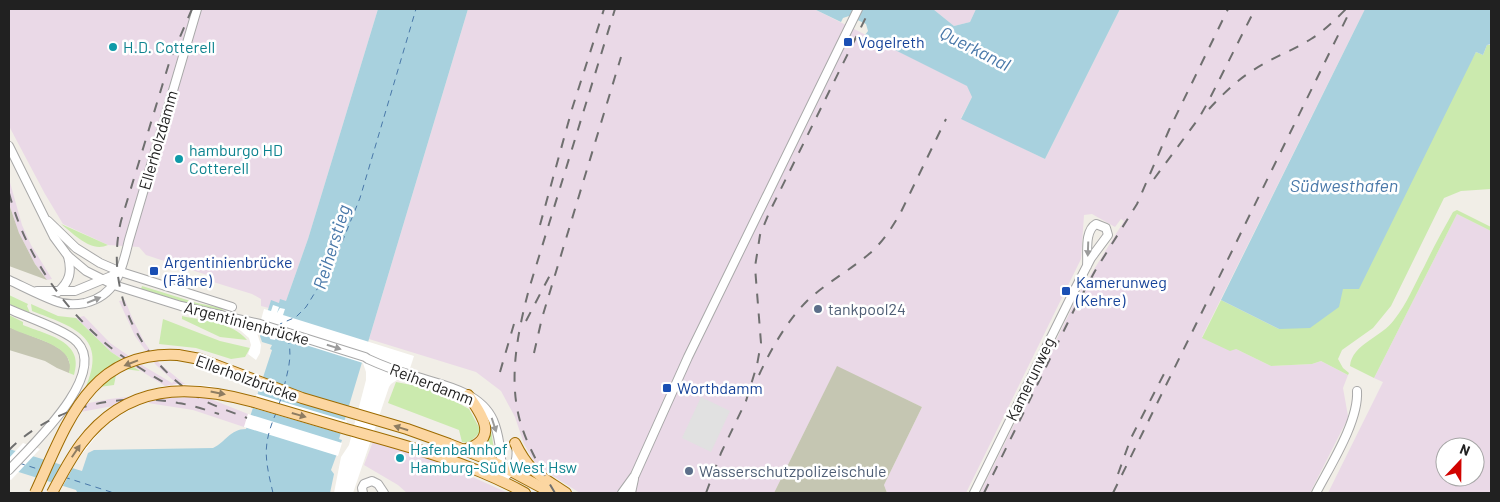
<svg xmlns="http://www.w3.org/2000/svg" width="1500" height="502" font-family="Barlow,sans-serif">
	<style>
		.industrial { fill: #ead9e7; fill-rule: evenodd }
		.construction { fill: #c5c6b2 }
		.grass { fill: #cbeaae }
		.parking { fill: #e1e1e1 }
		.water { fill: #a8d1de }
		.pier { fill: #fff }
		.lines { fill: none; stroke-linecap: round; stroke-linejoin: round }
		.ferry { stroke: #4978a9; stroke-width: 1; stroke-dasharray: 6 5; stroke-linecap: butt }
		.minor-casing { stroke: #a8a8a8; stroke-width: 10 }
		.major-casing { stroke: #9d6b00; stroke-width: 12 }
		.minor { stroke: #fff; stroke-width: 8 }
		.major { stroke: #fcd6a1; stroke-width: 10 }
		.rail { stroke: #6f6f6f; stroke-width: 2; stroke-dasharray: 10 10; stroke-linecap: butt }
		.major-bridge-casing { stroke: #9d6b00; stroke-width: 12; stroke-linecap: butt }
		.major-bridge { stroke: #fcd6a1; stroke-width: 10 }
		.oneway { fill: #9b9b9b }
		.oneway2 { fill: #8e7c61 }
		.transit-dot { fill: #1a4fb4; stroke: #fff; stroke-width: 2 }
		.culture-dot { fill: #0f9aa8; stroke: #fff; stroke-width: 2 }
		.service-dot { fill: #5c6f8a; stroke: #fff; stroke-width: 2 }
		.labels { text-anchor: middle; stroke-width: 5; stroke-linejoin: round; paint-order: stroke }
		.transit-label { font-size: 16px; fill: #164399; stroke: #fff; text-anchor: start }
		.culture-label { font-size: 16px; fill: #0d838f; stroke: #fff; text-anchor: start }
		.street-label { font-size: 16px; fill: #212121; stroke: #fff }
		.service-label { font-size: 16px; fill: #4e5e75; stroke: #fff; text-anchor: start }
		.water-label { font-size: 18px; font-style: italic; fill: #4978a9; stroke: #fff }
	</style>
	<rect width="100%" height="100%" fill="#f1eee7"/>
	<g class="industrial">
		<polygon points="9,9 378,9 308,239 286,301 279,303 271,301 269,308 261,306 261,299 252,294 210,281 207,275 146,255 139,247 108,245 63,224 45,194 9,126"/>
		<polygon points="468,9 814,9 968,86 972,97 961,118 1045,159 1120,9 1365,9 1202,337 1236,349 1271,366 1312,364 1321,361 1348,375 1343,388 1348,416 1347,420 1310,493 980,493 1080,292 1124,221 1121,219 1115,227 1092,214 1084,215 1081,259 966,493 887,493 884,485 922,407 837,367 774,493 580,493 537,466 524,444 515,417 501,391 476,372 369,339"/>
		<polygon points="933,9 976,9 970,22 954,26"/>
		<polygon points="9,179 22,225 31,245 52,279 47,280 35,264 19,233 9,204"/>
		<path d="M 1457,214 L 1491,231 L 1491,493 L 1328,493 L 1383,382 L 1374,378 ZM 1445,447 L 1475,447 L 1475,477 L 1445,477 Z"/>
		<polygon points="125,300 133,320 145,343 159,363 182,382 198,392 213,400 248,414 244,427 193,410 148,403 124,404 75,413 73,406 110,399 135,396 184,398 111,352 76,318 84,316 110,343 145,367 172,383 174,381 156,365 135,336 119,301"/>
		<polygon points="374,439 448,466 508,493 407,493 398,485 364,465"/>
	</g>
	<g class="construction">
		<polygon points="9,204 19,233 35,264 47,280 9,266"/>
		<polygon points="9,327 52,344 66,353 71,367 69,373 57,368 45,361 9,350"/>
		<polygon points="837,366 922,407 884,485 887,493 774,493"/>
	</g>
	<g class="grass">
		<polygon points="1487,45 1491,45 1491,189 1461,191 1444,198 1391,306 1373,328 1342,350 1338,359 1343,368 1349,373 1348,375 1321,361 1312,364 1271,366 1236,349 1230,351 1202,338 1221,300 1279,329 1343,289 1476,52 1483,55"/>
		<path d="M 1457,210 L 1491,227 L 1491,231 L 1457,214 L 1374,378 L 1350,366 C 1352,344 1382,337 1394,320 C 1407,304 1414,285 1424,267 C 1433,248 1443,230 1453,212 Z"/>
		<path d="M 61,224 L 108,245 C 91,253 74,234 61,224 Z"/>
		<polygon points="142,286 197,303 221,308 224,311 197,306 141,289"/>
		<polygon points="9,295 28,304 27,306 30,313 9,304"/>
		<path d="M 31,304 L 58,316 L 76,318 L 111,352 L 140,371 L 124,369 L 116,375 L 114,385 L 85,389 C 109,336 73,327 32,311 Z"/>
		<path d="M 9,315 L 23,322 L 23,325 C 47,335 85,341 74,375 L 69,373 C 78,344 27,338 9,327 Z"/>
		<path d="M 182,316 C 204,321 232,322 247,340 L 220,337 L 182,319 Z"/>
		<polygon points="163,319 220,341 250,348 245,357 231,359 196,348 159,344"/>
		<polygon points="396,382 432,389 469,409 481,431 469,443 462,442 459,430 388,403"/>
		<polygon points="489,426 491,429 495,458 477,450 487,442"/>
	</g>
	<polygon class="parking" points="701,397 730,411 711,452 682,438"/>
	<g class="water">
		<path d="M 378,9 L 468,9 L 339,439 L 342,440 L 331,470 L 334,474 L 330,493 L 75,493 L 77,492 L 76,490 L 9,469 L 9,449 L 82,471 L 88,453 L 94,450 L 213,448 C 226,442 230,429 246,429 L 272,350 L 270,349 L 272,345 L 262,342 L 260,336 L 271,300 L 279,303 L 280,299 L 286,301 L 308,239 Z"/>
		<polygon points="814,9 933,9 954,26 970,22 976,9 1120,9 1045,159 961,119 972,97 967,86 865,35 868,31 866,24 849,16 843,18 841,22"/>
		<polygon points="1365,9 1491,9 1491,44 1487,45 1483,55 1476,52 1359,289 1343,289 1339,307 1310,328 1279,329 1221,300"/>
	</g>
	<g class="pier">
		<polygon points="273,305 279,307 277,313 280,308 285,309 283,315 414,356 406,381 397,380 391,384 389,387 353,493 334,493 341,457 349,445 366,380 366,372 363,363 277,336 275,340 270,339 271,335 258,331 264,309 271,311"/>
		<polygon points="232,325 256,330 261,345 260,353 256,360 248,354 251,345 249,338 241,331"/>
		<polygon points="178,384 210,386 255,397 257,394 347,421 343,434 236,403 208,397 187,395 161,398 135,407 119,416 103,428 77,460 59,493 46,493 72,447 98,417 117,404 138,393 160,387"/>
		<polygon points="248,414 342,443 338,456 244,427"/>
		<polygon points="23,443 40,449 11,480 9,479 9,458"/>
	</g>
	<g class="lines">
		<g class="ferry">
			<polyline points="282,327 280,324 296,317 306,307 334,262 360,198 416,9"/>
			<path d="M 284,387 C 288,370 294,352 286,335"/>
			<polyline points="279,404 282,396"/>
			<polyline points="19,463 41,470"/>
			<polyline points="64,477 114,493"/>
			<path d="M 273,493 C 265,459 262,446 276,413"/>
		</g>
		<g class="minor-casing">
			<g id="minor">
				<path d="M 9,146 L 54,237 L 68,256 L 86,271 L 114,285 L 181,306 L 260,324 L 365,357 L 368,359 C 381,365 394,370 408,374 C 436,384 479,389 493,420 C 501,439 501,461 503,481"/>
				<polyline points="48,221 76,248 100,263 121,272 232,307"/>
				<path d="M 9,280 C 24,287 39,295 55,301 C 65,305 75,305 85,303 C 118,295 122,268 129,240 L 197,9"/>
				<polyline points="37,291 75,291 121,272"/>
				<path d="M 58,292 C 70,281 72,272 68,256"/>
				<path d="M 9,309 C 26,317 66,330 77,342 C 109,375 30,447 9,470"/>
				<path d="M 507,475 C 515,466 518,459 516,447"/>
				<polyline points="363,493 362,488 364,484 372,481 378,484 384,493"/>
				<polyline points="622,493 635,475 688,357 858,9"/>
				<polyline points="631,493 634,479"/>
				<path d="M 974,493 L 1072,295 L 1091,258 L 1108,235 L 1106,228 L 1096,224 C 1084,231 1088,253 1087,266"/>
				<path d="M 1316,493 C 1330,466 1359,421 1357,391"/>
			</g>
		</g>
		<g class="major-casing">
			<g id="major">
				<polyline points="178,355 200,359 302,398 407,429 449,444 492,461 552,493"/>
				<path d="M 254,402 C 284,411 315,420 346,429 C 407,446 469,462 525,493"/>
				<path d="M 515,443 C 530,473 539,475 566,493"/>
				<path d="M 463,450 C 500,440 483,416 468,395"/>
			</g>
		</g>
		<use href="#minor" class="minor"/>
		<use href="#major" class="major"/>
		<g class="rail">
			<path d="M 192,9 L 170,60 L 121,221 C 104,292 140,362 201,399 C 216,407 232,412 247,418"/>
			<path d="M 1209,109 C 1222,95 1236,81 1252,71 C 1271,58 1292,51 1311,39 C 1324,31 1335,20 1346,9"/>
			<polyline points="1154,179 1199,118 1208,102 1255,9"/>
			<path d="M 9,193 C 25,253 62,308 110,347 C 134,366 162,381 188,397"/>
			<polyline points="540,225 572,109 604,9"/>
			<polyline points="526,321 550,275"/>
			<polyline points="534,353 542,318 621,57"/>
			<polyline points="500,372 516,317"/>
			<path d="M 759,375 C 771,349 787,321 807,301 C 826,283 849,271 869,254 C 882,243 891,229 900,214 L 946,119"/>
			<path d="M 9,450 C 53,406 119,392 178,403 C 192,405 206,410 219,414"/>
			<polyline points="1118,474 1131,438 1167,368"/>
			<path d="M 555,493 C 542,471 527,446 520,421 C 508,378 518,331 529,289 L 615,9"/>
			<polyline points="706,493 721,453 746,401 757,365 761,343 755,267 760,235 769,213 870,9"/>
			<polyline points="984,493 1075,308 1095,271 1137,204 1169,130 1228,9"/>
			<polyline points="1113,493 1351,9"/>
		</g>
		<g class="major-bridge-casing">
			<g id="major-bridge">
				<path d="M 35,493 C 66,427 88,350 178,355"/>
				<path d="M 52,493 C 61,476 70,459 81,444 C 127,383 187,384 254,402"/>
			</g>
		</g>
		<use href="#major-bridge" class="major-bridge"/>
	</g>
	<defs><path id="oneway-solid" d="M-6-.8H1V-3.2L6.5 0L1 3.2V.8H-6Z" transform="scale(1.25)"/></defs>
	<g class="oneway">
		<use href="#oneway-solid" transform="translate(1088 249) rotate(92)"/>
		<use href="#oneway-solid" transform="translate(94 300) rotate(-22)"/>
		<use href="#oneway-solid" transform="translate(334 347) rotate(17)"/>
		<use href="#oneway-solid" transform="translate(494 425) rotate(72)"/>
	</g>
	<g class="oneway2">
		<use href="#oneway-solid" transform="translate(131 363) rotate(159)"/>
		<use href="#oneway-solid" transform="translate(218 393) rotate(11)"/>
		<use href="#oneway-solid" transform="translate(299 415) rotate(16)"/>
		<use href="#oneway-solid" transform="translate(401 428) rotate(-163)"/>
		<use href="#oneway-solid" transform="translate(76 451) rotate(-56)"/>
	</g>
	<g class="transit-dot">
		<rect x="843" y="37" width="10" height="10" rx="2.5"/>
		<rect x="149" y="266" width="10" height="10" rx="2.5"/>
		<rect x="1061" y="286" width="10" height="10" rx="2.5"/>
		<rect x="662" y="383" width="10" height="10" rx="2.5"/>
	</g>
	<g class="culture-dot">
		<circle cx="113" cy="47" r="5"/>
		<circle cx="179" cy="159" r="5"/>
		<circle cx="400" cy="458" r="5"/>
	</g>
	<g class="service-dot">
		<circle cx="818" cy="309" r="5"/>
		<circle cx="689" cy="471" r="5"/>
	</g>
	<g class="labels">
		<g class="transit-label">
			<text x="858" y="48">Vogelreth</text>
			<text x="164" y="268">Argentinienbrücke<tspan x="164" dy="18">(Fähre)</tspan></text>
			<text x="1076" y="288">Kamerunweg<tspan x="1076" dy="18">(Kehre)</tspan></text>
			<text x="677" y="394">Worthdamm</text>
		</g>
		<g class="culture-label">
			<text x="123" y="53">H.D. Cotterell</text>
			<text x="189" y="156">hamburgo HD<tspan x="189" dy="18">Cotterell</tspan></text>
			<text x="410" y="455">Hafenbahnhof<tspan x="410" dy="18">Hamburg-Süd West Hsw</tspan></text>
		</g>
		<g class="street-label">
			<text transform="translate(158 140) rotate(-74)" y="6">Ellerholzdamm</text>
			<text transform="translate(247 323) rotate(15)" y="6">Argentinienbrücke</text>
			<text transform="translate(247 378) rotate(20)" y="6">Ellerholzbrücke</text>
			<text transform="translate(1030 379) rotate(-64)" y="6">Kamerunweg</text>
			<text transform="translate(432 384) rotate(21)" y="6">Reiherdamm</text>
		</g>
		<g class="service-label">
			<text x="828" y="315">tankpool24</text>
			<text x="699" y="477">Wasserschutzpolizeischule</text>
		</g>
		<g class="water-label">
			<text transform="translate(975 49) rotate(27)" y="6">Querkanal</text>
			<text x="1344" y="192">Südwesthafen</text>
			<text transform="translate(332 247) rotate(-73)" y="6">Reiherstieg</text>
		</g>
	</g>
	<rect width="1500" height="502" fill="none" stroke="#212121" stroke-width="20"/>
	<g transform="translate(1460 462) rotate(22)"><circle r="24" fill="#ffffff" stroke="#a6a6a6"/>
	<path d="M0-4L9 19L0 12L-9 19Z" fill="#d10300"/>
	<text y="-8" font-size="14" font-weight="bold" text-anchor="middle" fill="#212121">N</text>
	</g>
</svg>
